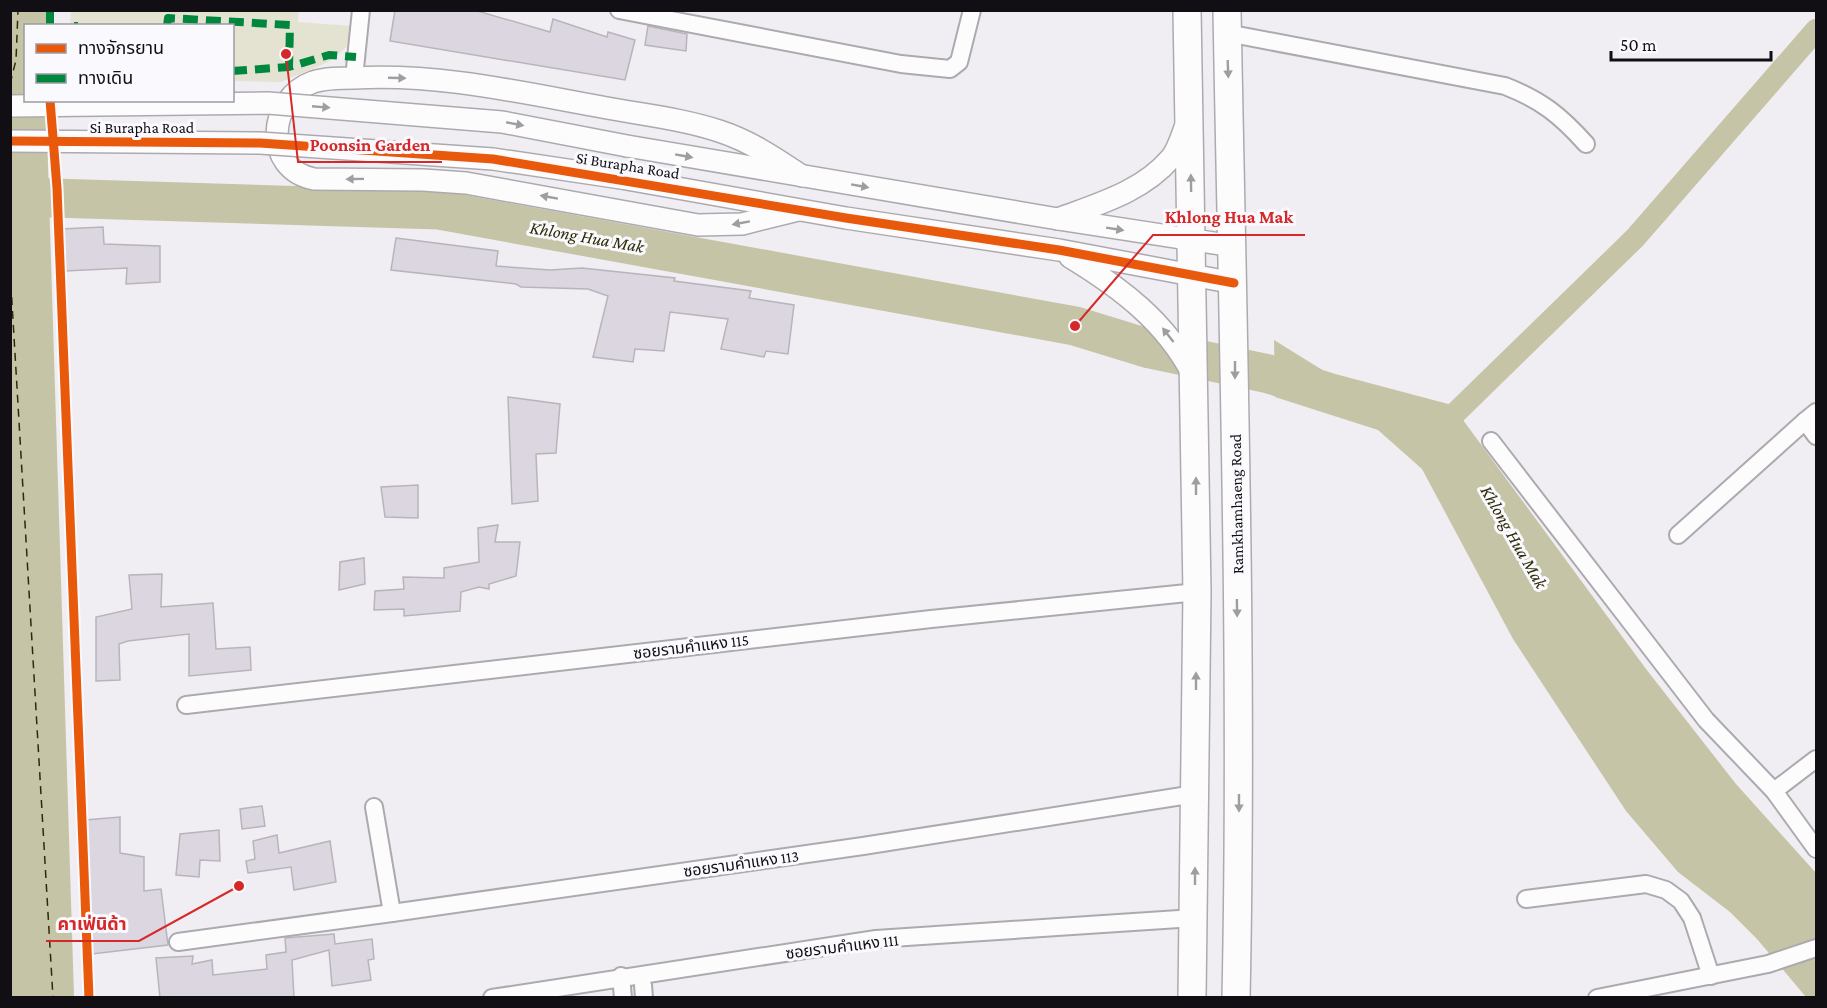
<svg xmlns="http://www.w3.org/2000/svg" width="1827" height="1008" font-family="'Crimson Pro','Noto Sans Thai',serif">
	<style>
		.green { fill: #e4e3d2 }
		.water { fill: #c5c4a6 }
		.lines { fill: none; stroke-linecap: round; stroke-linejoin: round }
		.canal { stroke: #c5c4a6; stroke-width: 22 }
		.river { stroke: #c5c4a6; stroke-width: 39 }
		.ferry { stroke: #2d2b05; stroke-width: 1.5; stroke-dasharray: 8 6; stroke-linecap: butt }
		.building { fill: #dbd6e0; stroke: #b7b5ba; stroke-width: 1.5 }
		.minor-casing { stroke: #adaaaf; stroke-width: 20 }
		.tertiary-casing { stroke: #adaaaf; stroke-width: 24 }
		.primary-casing { stroke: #adaaaf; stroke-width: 30 }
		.minor { stroke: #fdfcfd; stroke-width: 16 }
		.tertiary { stroke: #fdfcfd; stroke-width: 21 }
		.primary { stroke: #fdfcfd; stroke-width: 27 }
		.tertiary-bridge-casing { stroke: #adaaaf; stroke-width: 24; stroke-linecap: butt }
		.tertiary-bridge { stroke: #fdfcfd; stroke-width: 21 }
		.quiet { stroke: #00873e; stroke-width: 8; stroke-dasharray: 15 8; stroke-linecap: butt }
		.cycleway-casing { stroke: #faf9fd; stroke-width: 13 }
		.cycleway { stroke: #e8590c; stroke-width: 9 }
		.oneway { fill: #9f9d9f }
		.labels { text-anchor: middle; stroke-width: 6; stroke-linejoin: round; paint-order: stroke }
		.street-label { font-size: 16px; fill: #110f13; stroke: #faf9fd }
		.water-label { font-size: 18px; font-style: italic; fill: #2d2b05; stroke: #faf9fd }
		.leader { fill: none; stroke: #d62828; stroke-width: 2 }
		.callout-dot { fill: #d62828; stroke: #faf9fd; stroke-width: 2 }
		.callout-label { font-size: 18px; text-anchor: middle; font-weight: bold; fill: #d62828; stroke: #faf9fd; stroke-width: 6; stroke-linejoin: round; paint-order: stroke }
	</style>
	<rect width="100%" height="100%" fill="#f0edf3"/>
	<polygon class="green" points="299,10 298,22 352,26 349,45 328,62 281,82 233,81 232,26 57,26 70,25 71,11"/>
	<g class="water">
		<polygon points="10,11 46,11 46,25 26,26 26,100 46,101 74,997 11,997"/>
		<polygon points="1274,340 1324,371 1452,405 1646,669 1736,784 1816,873 1816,997 1806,997 1757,939 1730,912 1678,872 1626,811 1513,639 1422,469 1378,430 1275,397"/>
	</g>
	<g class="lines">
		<polyline class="canal" points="1438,430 1635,238 1816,30"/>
		<polyline class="river" points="20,197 439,210 1075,326 1150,349 1269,374 1324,391"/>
		<g class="ferry">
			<polyline points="10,84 16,60 18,10"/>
			<polyline points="10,269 53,998"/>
		</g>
	</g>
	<g class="building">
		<polygon points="395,10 474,10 550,32 553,19 607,37 608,32 635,40 625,80 390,41"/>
		<polygon points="648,26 687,34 686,51 645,45"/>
		<polygon points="103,227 104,244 160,246 160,282 126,284 127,268 65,271 61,229"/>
		<polygon points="396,238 498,251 496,266 550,270 582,268 675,278 674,281 751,291 749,298 794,305 788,354 766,351 764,357 721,349 728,319 670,312 664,351 635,349 633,362 593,357 608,296 588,289 521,287 516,284 391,270"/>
		<polygon points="508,397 560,404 556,453 536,454 538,501 512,504"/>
		<polygon points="418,485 418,518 385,517 381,487"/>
		<polygon points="498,525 495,542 520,542 516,576 489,584 489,589 479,587 461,592 460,611 404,616 404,609 374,610 375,591 404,589 403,577 444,578 444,568 479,562 478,528"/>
		<polygon points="364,558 365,584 339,590 340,562"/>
		<polygon points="162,574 161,607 213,603 216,649 250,647 251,670 189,676 189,634 128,641 119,644 120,680 96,681 96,617 132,609 129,575"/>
		<polygon points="262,806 265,826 242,829 240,809"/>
		<polygon points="120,817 120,853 144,857 144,891 161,889 168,945 92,954 85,820"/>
		<polygon points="219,830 220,861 200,860 199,877 176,875 180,834"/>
		<polygon points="277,835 279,853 330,841 336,882 294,890 291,867 248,873 246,861 255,859 253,841"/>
		<polygon points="334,934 335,944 372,939 374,959 368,960 371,980 332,986 329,950 292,960 294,998 160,998 156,958 193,956 192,964 212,960 213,975 267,969 266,955 286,952 285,938"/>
	</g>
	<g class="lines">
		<g class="minor-casing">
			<g id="minor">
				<polyline points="619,10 901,64 950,69 959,62 972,10"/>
				<path d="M 1227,33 L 1505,86 C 1541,100 1560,115 1586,144"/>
				<polyline points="354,78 361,10"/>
				<polyline points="1816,412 1805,421 1816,436"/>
				<polyline points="1491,441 1706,720 1774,791 1816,849"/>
				<polyline points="1678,535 1805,421"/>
				<polyline points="186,705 931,619 1197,592"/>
				<polyline points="1774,791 1816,759"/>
				<polyline points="374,807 392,913 863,846 1195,794"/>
				<polyline points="1526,899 1646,884 1666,890 1681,901 1692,918 1711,976"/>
				<polyline points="178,942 392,913"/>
				<polyline points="621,976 623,998"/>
				<polyline points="643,985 644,998"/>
				<polyline points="492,998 876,939 1194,918"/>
				<polyline points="1597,998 1768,964 1816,948"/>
			</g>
		</g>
		<g class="tertiary-casing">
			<g id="tertiary">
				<polyline points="627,146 1058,219 1233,246"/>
				<polyline points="621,178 846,218 1059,250 1234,283"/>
				<path d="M 798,210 L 742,224 L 698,225 L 466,183 L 423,180 L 314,179 C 262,169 268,98 313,82 C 326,78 340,78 354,78 C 439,73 523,93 607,108 C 644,115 683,119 719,131 C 750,141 775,158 802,176"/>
				<path d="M 1058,219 C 1098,204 1142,192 1171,158 C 1178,150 1182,135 1186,125"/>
				<path d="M 1070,257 C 1121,288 1166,322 1193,375"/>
			</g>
		</g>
		<g class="primary-casing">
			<g id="primary">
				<polyline points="1187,10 1197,592 1192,998"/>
				<path d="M 1227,10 C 1233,340 1243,668 1236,998"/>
			</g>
		</g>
		<use href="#minor" class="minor"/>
		<use href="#tertiary" class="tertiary"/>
		<use href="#primary" class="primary"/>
		<g class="tertiary-bridge-casing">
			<g id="tertiary-bridge">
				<polyline points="10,106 268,103 502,122 627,146"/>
				<polyline points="10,141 260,143 493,159 621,178"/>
			</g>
		</g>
		<use href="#tertiary-bridge" class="tertiary-bridge"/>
		<g class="quiet">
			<polyline points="50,26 50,10"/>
			<polyline points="74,26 78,26"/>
			<polyline points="167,26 168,18 290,25 289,67"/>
			<polyline points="232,71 289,67 329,55 356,57"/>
		</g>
		<g class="cycleway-casing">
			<g id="cycleway">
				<polyline points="50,100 57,188 89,998"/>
				<polyline points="10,141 260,143 493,159 846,218 1059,250 1234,283"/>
			</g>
		</g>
		<use href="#cycleway" class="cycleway"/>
	</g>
	<defs><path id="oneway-solid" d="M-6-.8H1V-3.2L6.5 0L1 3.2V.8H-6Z" transform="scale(1.5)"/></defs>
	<g class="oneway">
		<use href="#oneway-solid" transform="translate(1228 69) rotate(88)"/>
		<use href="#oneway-solid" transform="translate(397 78) rotate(2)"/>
		<use href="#oneway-solid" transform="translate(321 107) rotate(5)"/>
		<use href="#oneway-solid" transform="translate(515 124) rotate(11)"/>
		<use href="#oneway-solid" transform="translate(684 156) rotate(10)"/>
		<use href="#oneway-solid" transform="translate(355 179) rotate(179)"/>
		<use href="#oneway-solid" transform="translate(1191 183) rotate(-91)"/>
		<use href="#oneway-solid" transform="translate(860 186) rotate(10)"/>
		<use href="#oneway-solid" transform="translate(549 197) rotate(-170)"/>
		<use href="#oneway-solid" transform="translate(741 223) rotate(170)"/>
		<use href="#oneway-solid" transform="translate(1115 229) rotate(9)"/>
		<use href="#oneway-solid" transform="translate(1168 335) rotate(-128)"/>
		<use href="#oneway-solid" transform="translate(1235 370) rotate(90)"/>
		<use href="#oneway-solid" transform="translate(1196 486) rotate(-90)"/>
		<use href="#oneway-solid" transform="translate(1237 608) rotate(89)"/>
		<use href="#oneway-solid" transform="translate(1196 681) rotate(-90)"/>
		<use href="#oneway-solid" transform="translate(1239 803) rotate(90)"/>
		<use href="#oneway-solid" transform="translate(1195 876) rotate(-90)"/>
	</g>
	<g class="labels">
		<g class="street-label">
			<text x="142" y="133">Si Burapha Road</text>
			<text transform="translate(628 165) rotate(9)" y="6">Si Burapha Road</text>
			<text transform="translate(1236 504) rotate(-91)" y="6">Ramkhamhaeng Road</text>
			<text transform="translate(691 646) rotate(-7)" y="6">ซอยรามคำแหง 115</text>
			<text transform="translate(741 863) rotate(-8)" y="6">ซอยรามคำแหง 113</text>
			<text transform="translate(842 946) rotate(-7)" y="6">ซอยรามคำแหง 111</text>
		</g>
		<g class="water-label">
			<text transform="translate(587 237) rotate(10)" y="6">Khlong Hua Mak</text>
			<text transform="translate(1514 537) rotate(60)" y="6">Khlong Hua Mak</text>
		</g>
	</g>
	<path class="leader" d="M286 54L298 162H442M1075 326L1153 235H1305M239 886L139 941H46"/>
	<g class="callout-dot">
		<circle cx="286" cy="54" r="6"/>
		<circle cx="1075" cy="326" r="6"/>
		<circle cx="239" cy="886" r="6"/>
	</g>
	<g class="callout-label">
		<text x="370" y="151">Poonsin Garden</text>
		<text x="1229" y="223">Khlong Hua Mak</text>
		<text x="92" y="930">คาเฟ่นิด้า</text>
	</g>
	<rect width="1827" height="1008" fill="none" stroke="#110f13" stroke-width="24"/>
	<rect x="24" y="24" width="210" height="78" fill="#faf9fd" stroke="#9d9b9f" stroke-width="1.5"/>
	<rect x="36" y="44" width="30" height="9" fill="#e8590c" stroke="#9d9b9f" stroke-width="1.5"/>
	<text x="78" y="54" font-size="18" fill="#110f13">ทางจักรยาน</text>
	<rect x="36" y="74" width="30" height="9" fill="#00873e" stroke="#9d9b9f" stroke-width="1.5"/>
	<text x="78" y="84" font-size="18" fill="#110f13">ทางเดิน</text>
	<path d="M1611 51v9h160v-9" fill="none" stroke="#110f13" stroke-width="3"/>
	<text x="1620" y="51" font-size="18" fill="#110f13" stroke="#faf9fd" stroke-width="4.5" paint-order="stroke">50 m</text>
</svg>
